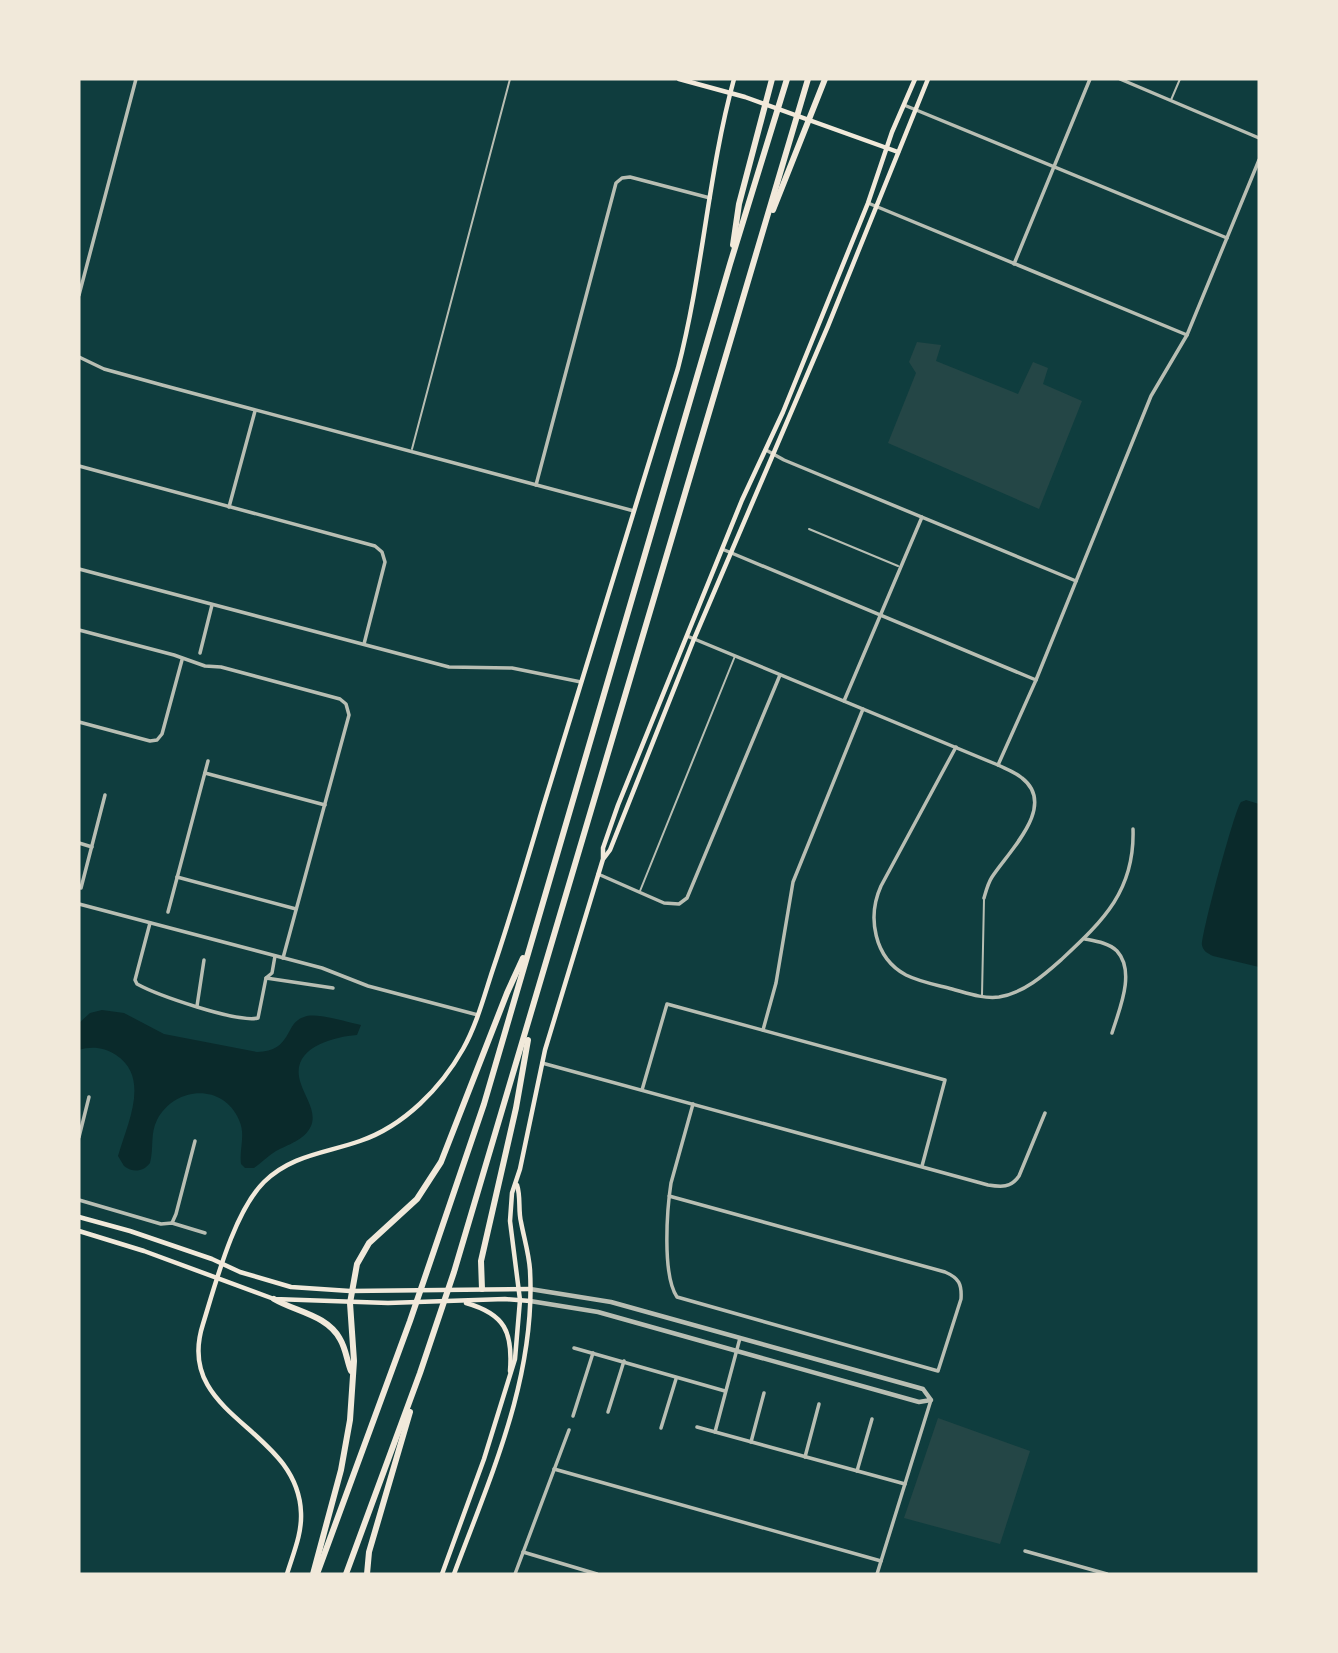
<svg xmlns="http://www.w3.org/2000/svg" width="1338" height="1653" font-family="Arial,sans-serif">
	<style>
		.green { fill: #244646 }
		.water { fill: #0a2a2b }
		.lines { fill: none; stroke-linecap: round; stroke-linejoin: round }
		.service { stroke: #b8beb3; stroke-width: 2 }
		.minor { stroke: #b8beb3; stroke-width: 3.5 }
		.tertiary { stroke: #b8beb3; stroke-width: 4.5 }
		.secondary { stroke: #f1e9da; stroke-width: 4.5 }
		.motorway { stroke: #f1e9da; stroke-width: 6 }
	</style>
	<rect width="100%" height="100%" fill="#0f3d3e"/>
	<g class="green">
		<polygon points="917,342 941,345 936,361 1018,394 1033,362 1048,368 1043,384 1082,401 1039,509 888,443 916,373 909,362"/>
		<polygon points="938,1418 1030,1451 1000,1544 904,1518"/>
	</g>
	<g class="water">
		<path d="M 1246,800 L 1259,804 L 1259,967 L 1213,956 C 1207,953 1203,951 1202,945 C 1201,935 1235,808 1241,802 C 1243,801 1245,801 1246,800 Z"/>
		<path d="M 102,1010 L 124,1013 L 164,1034 L 257,1052 C 293,1051 284,1023 304,1017 C 316,1012 347,1022 361,1025 L 357,1035 C 331,1037 288,1049 301,1084 C 305,1097 317,1112 311,1126 C 305,1140 287,1145 276,1151 C 268,1156 261,1163 254,1168 L 245,1168 L 241,1164 C 239,1149 246,1135 239,1120 C 223,1083 175,1086 157,1120 C 150,1134 154,1148 150,1163 C 143,1172 133,1173 124,1166 L 118,1156 C 127,1124 151,1078 116,1055 C 104,1047 91,1046 79,1050 L 79,1023 L 90,1013 Z"/>
	</g>
	<g class="lines">
		<g class="service">
			<polyline points="1171,100 1180,79"/>
			<polyline points="412,449 510,79"/>
			<polyline points="809,529 898,566"/>
			<polyline points="640,891 735,656"/>
			<polyline points="982,995 984,899"/>
		</g>
		<g class="minor">
			<polyline points="1120,79 1259,138"/>
			<polyline points="904,105 1227,238"/>
			<polyline points="868,203 1187,335"/>
			<polyline points="1014,264 1090,79"/>
			<polyline points="79,295 136,79"/>
			<polyline points="79,357 104,369 162,385 634,511"/>
			<polyline points="766,450 784,460 1076,581"/>
			<polyline points="79,466 375,546 382,552 385,562 364,644"/>
			<polyline points="536,485 616,183 622,178 630,177 710,198"/>
			<polyline points="229,507 255,411"/>
			<polyline points="722,549 1036,680"/>
			<polyline points="79,569 449,667 512,668 581,682"/>
			<polyline points="79,630 174,655 205,666 221,667 340,699 346,704 349,715 283,958"/>
			<path d="M 687,636 L 998,765 C 1006,769 1015,772 1022,778 C 1058,806 1008,852 992,877 C 988,883 986,891 984,898"/>
			<polyline points="200,653 212,605"/>
			<polyline points="844,701 922,517"/>
			<polyline points="79,722 150,741 157,740 162,734 182,660"/>
			<path d="M 956,747 L 881,886 C 867,917 874,958 906,975 C 920,982 937,985 952,989 C 967,993 983,999 999,997 C 1024,993 1044,975 1062,959 C 1104,920 1135,890 1133,829"/>
			<polyline points="998,765 1036,680 1151,396 1187,335 1259,160"/>
			<polyline points="205,773 325,805"/>
			<polyline points="79,843 92,847"/>
			<polyline points="598,874 664,903 679,904 687,898 780,675"/>
			<polyline points="177,877 296,909"/>
			<polyline points="81,888 105,795"/>
			<polyline points="79,904 322,968 368,986 478,1015"/>
			<polyline points="168,912 208,761"/>
			<path d="M 150,923 L 135,980 L 137,984 C 157,995 237,1023 258,1018 L 266,978 L 272,973 L 275,956"/>
			<path d="M 1085,939 C 1095,941 1109,943 1117,951 C 1136,972 1119,1010 1112,1033"/>
			<polyline points="266,978 333,988"/>
			<polyline points="197,1006 204,960"/>
			<polyline points="763,1030 776,983 793,882 863,709"/>
			<path d="M 542,1063 L 988,1185 C 1001,1187 1011,1188 1019,1176 L 1045,1113"/>
			<polyline points="642,1090 667,1004 945,1080 922,1166"/>
			<polyline points="79,1137 89,1097"/>
			<path d="M 669,1196 L 945,1272 C 959,1278 962,1284 961,1299 L 938,1371 L 677,1297 C 662,1275 667,1209 671,1183 L 693,1104"/>
			<polyline points="79,1200 161,1224 172,1223 205,1233"/>
			<polyline points="172,1223 176,1214 195,1141"/>
			<polyline points="574,1348 725,1391"/>
			<polyline points="608,1412 624,1361"/>
			<polyline points="573,1416 593,1353"/>
			<polyline points="697,1427 905,1484"/>
			<polyline points="661,1428 676,1379"/>
			<polyline points="715,1432 740,1338"/>
			<polyline points="751,1442 764,1393"/>
			<polyline points="805,1457 819,1404"/>
			<polyline points="554,1469 881,1561"/>
			<polyline points="857,1471 872,1419"/>
			<polyline points="1025,1551 1107,1574"/>
			<polyline points="523,1552 597,1574"/>
			<polyline points="515,1574 569,1430"/>
			<polyline points="877,1574 931,1400"/>
		</g>
		<polyline class="tertiary" points="530,1301 598,1312 919,1402 931,1400 923,1389 611,1302 530,1289"/>
		<g class="secondary">
			<polyline points="679,79 745,97 898,152"/>
			<polyline points="604,858 610,850 694,639 828,326 928,79"/>
			<polyline points="79,1217 130,1231 212,1259 240,1272 291,1287 350,1291 530,1289"/>
			<polyline points="79,1231 144,1251 274,1299 388,1303 505,1299 530,1301"/>
			<path d="M 466,1303 C 505,1314 513,1332 510,1371"/>
			<path d="M 287,1574 C 293,1554 302,1534 301,1513 C 298,1427 173,1417 203,1324 C 216,1282 234,1212 264,1182 C 291,1155 326,1153 360,1141 C 404,1126 441,1088 463,1049 C 477,1024 484,996 493,969 C 511,916 527,861 543,807 C 587,660 633,514 678,368 C 703,272 708,173 734,79"/>
			<polyline points="442,1574 484,1459 515,1359 520,1300 510,1221 512,1193 520,1169 545,1050 603,859 603,848 618,805 742,500 783,412 868,203 892,132 915,79"/>
			<path d="M 454,1574 C 491,1475 536,1377 530,1270 C 529,1254 524,1238 521,1222 C 518,1210 521,1197 517,1185"/>
		</g>
		<g class="motorway">
			<polyline points="773,210 825,79"/>
			<polyline points="733,245 739,204 772,79"/>
			<polyline points="482,1289 481,1261 516,1108 528,1040"/>
			<path d="M 274,1299 C 296,1312 327,1315 340,1339 C 346,1349 347,1361 351,1371"/>
			<polyline points="313,1574 341,1470 350,1420 354,1361 350,1303 357,1264 369,1243 417,1199 441,1162 507,993 523,958"/>
			<polyline points="317,1574 410,1321 484,1104 730,264 787,79"/>
			<polyline points="346,1574 420,1373 454,1272 808,79"/>
			<polyline points="367,1574 369,1552 410,1412"/>
		</g>
	</g>
	<rect width="1338" height="1653" fill="none" stroke="#f1e9da" stroke-width="161"/>
</svg>
